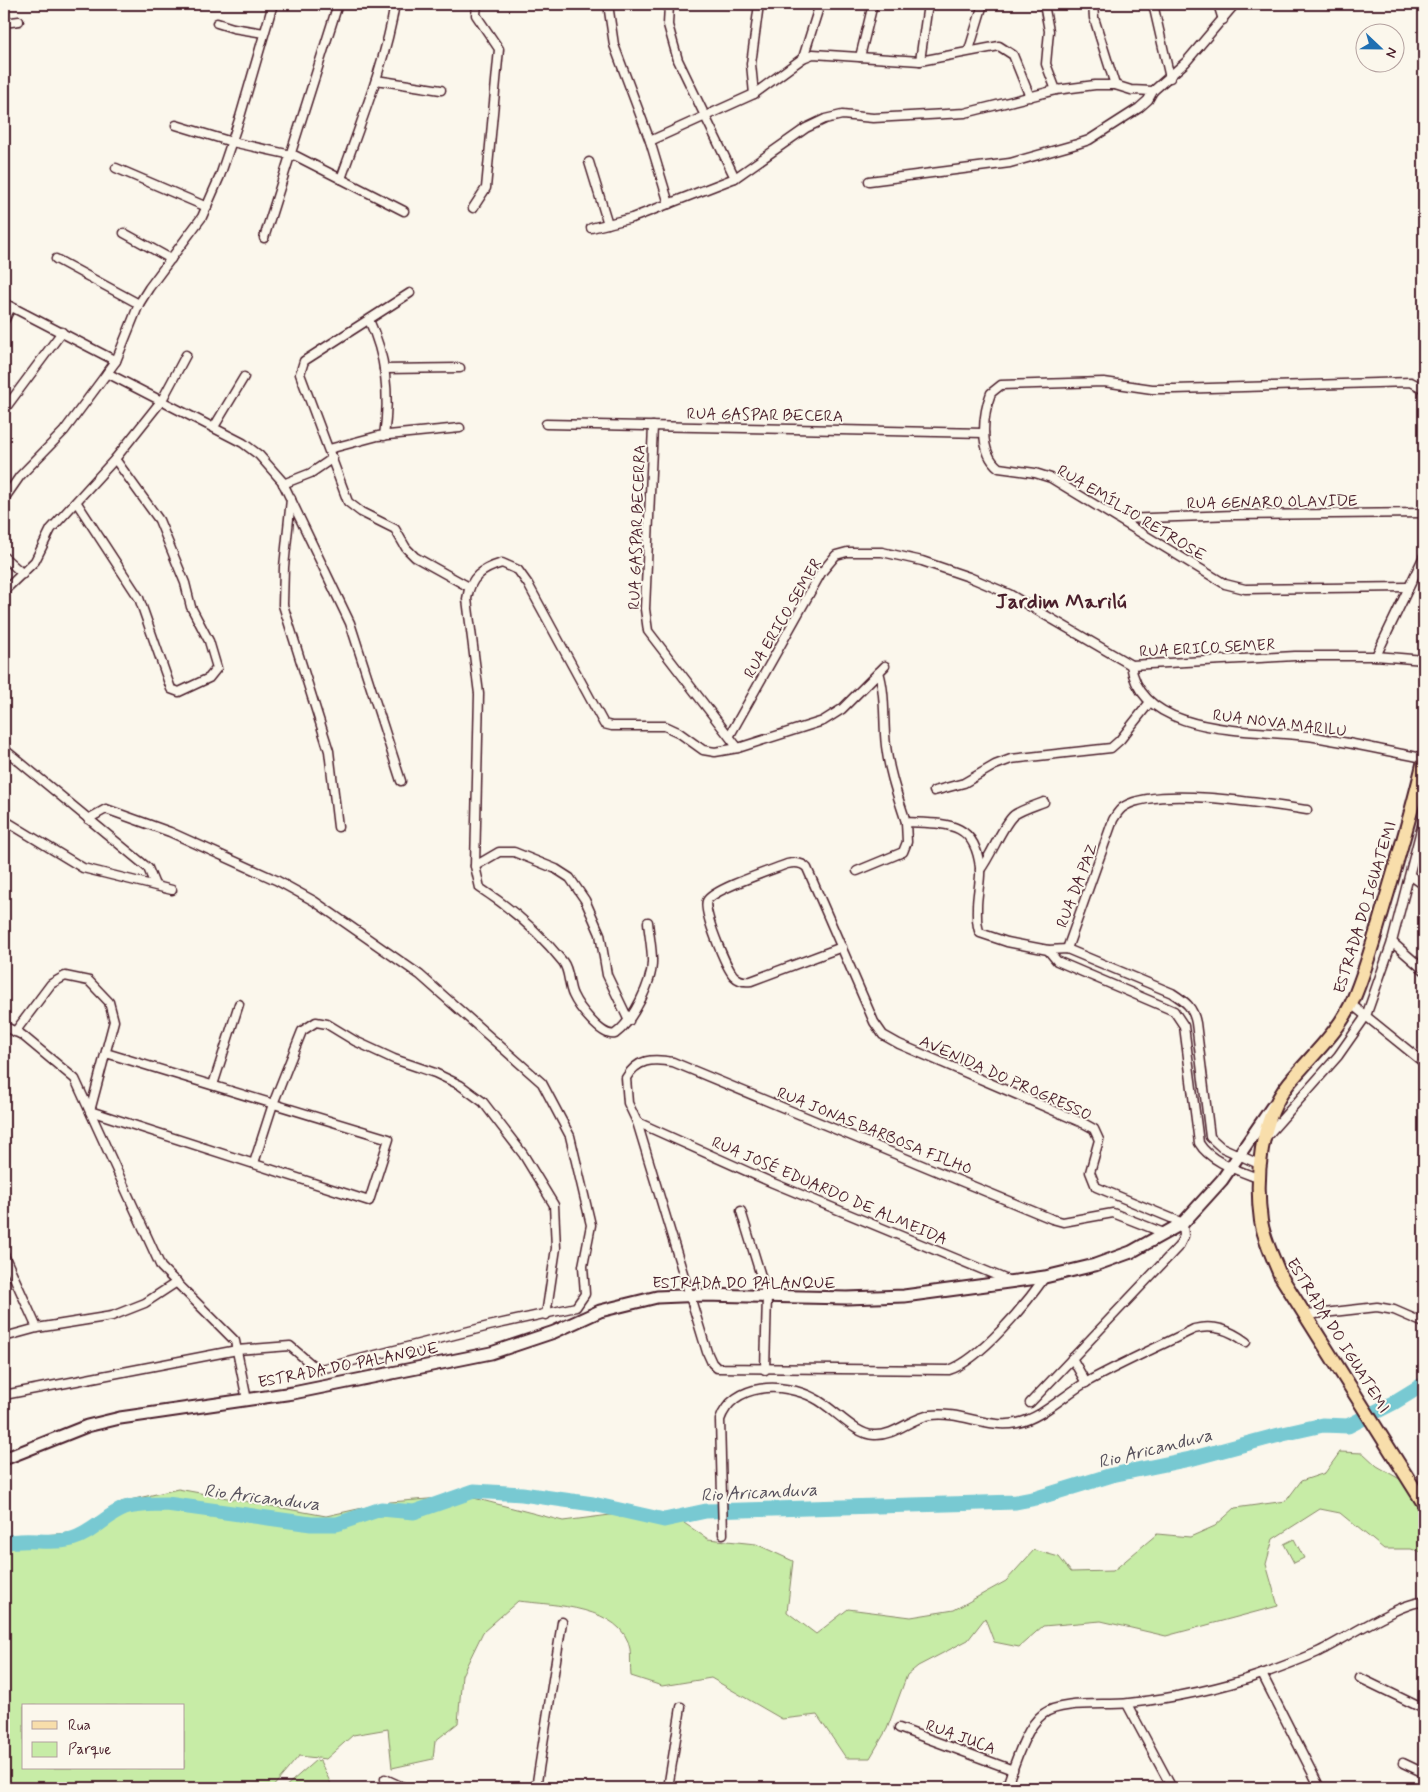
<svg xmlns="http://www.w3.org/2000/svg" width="1428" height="1792" font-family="Mynerve,sans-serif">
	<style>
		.green { fill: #c7eca6; stroke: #888668; fill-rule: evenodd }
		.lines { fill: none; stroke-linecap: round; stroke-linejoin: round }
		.river { stroke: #78c9d2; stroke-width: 15 }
		.street-casing { stroke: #4a1f2b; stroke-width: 11 }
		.secondary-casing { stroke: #4a1f2b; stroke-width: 15 }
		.primary-casing { stroke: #4a1f2b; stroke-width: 16 }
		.street { stroke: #fbf7ec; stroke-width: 8 }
		.secondary { stroke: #fbf7ec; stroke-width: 11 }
		.primary { stroke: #f8deab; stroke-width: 12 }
		.labels { text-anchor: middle; stroke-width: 4; stroke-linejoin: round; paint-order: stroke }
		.street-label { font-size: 16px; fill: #4a1f2b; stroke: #fbf7ec }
		.water-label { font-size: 18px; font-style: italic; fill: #58525d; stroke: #fbf7ec }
		.district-label { font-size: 21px; font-weight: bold; fill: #4a1f2b; stroke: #fbf7ec }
	</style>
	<rect width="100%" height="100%" fill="#fbf7ec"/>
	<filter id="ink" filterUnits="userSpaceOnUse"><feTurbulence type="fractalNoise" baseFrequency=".02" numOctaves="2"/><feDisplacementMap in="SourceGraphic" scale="10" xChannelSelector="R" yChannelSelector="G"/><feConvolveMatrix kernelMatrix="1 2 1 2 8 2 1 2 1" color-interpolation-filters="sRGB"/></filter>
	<g filter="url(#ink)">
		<g class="green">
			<path d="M 1340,1452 L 1363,1453 L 1377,1466 L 1405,1482 L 1424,1512 L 1424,1553 L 1411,1549 L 1384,1549 L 1340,1513 L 1320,1509 L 1273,1539 L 1266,1564 L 1278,1606 L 1166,1636 L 1101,1621 L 1043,1626 L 1019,1647 L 994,1642 L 985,1618 L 968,1640 L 918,1666 L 907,1675 L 887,1729 L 870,1758 L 846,1758 L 817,1715 L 782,1719 L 711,1678 L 662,1686 L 631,1676 C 630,1668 631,1658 630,1649 C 623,1606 552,1605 518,1601 L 483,1632 L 462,1675 L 458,1723 L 435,1741 L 433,1759 L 392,1768 L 388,1729 L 353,1735 L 326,1759 L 299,1756 L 272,1788 L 4,1788 L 4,1538 L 81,1532 L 121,1502 L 178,1489 L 326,1516 L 390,1502 L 466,1496 L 563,1521 L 618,1514 L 678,1519 L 708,1539 L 756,1544 L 793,1561 L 787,1612 L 816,1634 L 848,1609 L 911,1617 L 954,1610 L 1006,1581 L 1034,1550 L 1059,1557 L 1071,1572 L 1113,1571 L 1157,1534 L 1190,1537 L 1215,1526 L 1235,1508 L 1286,1501 L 1301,1481 L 1325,1473 ZM 24,1706 L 184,1706 L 184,1768 L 24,1768 Z"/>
			<polygon points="1294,1539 1304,1558 1294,1563 1284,1544"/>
			<polygon points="316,1760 320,1761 333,1788 284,1788"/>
		</g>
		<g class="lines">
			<path class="river" d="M 4,1543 C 26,1537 50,1545 72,1539 C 93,1533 106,1515 125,1508 C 139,1504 153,1504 167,1504 L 311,1524 L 337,1524 L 381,1509 L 414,1512 L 474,1491 L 522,1494 L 593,1504 L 664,1520 L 706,1511 L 1016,1502 L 1037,1498 L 1112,1475 L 1190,1459 L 1283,1434 L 1323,1425 L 1348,1426 L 1393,1403 L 1424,1384"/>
			<g class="street-casing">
				<g id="street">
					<polyline points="608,4 614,45 650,141 669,204"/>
					<polyline points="1044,4 1049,31 1046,64 1056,90"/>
					<polyline points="1093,4 1094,18 1115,85"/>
					<polyline points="1153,4 1170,78"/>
					<polyline points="1218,4 1223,20"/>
					<polyline points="4,23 19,21"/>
					<polyline points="217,23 233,28 264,33"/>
					<polyline points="969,50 983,4"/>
					<polyline points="860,57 873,4"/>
					<polyline points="803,58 820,4"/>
					<polyline points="920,61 928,4"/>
					<polyline points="376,80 441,90"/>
					<polyline points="754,94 751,64 759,4"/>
					<polyline points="176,125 232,142 296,156 404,211"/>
					<polyline points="650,141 754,94 803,58 813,54 920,61 999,46 1013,55 1030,97"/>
					<polyline points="589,162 608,224"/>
					<polyline points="116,168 207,207"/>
					<polyline points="735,178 806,128 825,119 842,115 873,118 965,113 1056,90 1095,85 1115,85 1131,90 1153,91 1186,62 1235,4"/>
					<path d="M 341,179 C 361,121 385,64 395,4"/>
					<polyline points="869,181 1010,163 1077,144 1089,140 1139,108 1148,100 1153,91"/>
					<polyline points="473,208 486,188 499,49 476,15 477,4"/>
					<polyline points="591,228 632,218 735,178 678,60 668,25 669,4"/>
					<polyline points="124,233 171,259"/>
					<polyline points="264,238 338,4"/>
					<polyline points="56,259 139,304"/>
					<polyline points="410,293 304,361 300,374 348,502 361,512 395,529 406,548 415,557 469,587"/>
					<polyline points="4,303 116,361"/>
					<path d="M 369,320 C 386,356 390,396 384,436"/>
					<polyline points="4,321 11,307"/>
					<polyline points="384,369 460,368"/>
					<polyline points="107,373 243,443 259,455 282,481 350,623 401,781"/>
					<polyline points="4,410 62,332"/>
					<polyline points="546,424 984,433"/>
					<polyline points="653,426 645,609 648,631 738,748"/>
					<polyline points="214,427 244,377"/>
					<polyline points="329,449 378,436 460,428"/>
					<polyline points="283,484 311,473 333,458"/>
					<polyline points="4,499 20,476 64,431 116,361 139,304 149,288 202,217 220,176 240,117 273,4"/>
					<polyline points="291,499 284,567 283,605 329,751 338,827"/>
					<polyline points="77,503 139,598 171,689 179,692 209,678 217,668 209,641 191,607 185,583 159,520 115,459"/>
					<polyline points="1121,519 1234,515 1424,513"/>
					<polyline points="4,557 23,574"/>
					<path d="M 1408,587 L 1245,589 L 1225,584 L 1051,478 L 1035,473 L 999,468 C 978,452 983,414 991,393 L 1001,385 L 1104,382 L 1152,389 L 1175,389 L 1411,382 L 1424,389"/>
					<polyline points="4,591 35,561 51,529 115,459 162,400 186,355"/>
					<polyline points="1376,656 1424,556"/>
					<path d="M 1131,665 C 1141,738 1255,729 1308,736 C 1347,742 1386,751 1424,758"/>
					<path d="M 879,672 C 886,695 883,721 886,746 C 889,772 898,797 906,822 C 945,824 975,820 980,868 C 981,880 977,894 977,907 C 977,915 976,926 980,933 L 1007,942 L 1048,950 L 1067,949 L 1172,993 C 1186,1002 1193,1007 1196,1023 L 1210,1137 L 1221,1147 L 1261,1165"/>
					<polyline points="730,735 821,573 836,555 847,552 882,552 922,561 969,577 1009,594 1131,665 1295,656 1376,656 1424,660"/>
					<polyline points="4,749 148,868 155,885"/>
					<polyline points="934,791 964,783 995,765 1011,759 1111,748 1120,740 1150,702"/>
					<polyline points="4,820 83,868 172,890"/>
					<polyline points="475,866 499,852 514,852 556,869 570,878 585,900 600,934 607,975 629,1021"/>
					<path d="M 980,870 C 991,856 1003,824 1014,815 C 1023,809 1034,806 1044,802"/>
					<polyline points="857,871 903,852 907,842 906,822"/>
					<polyline points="1411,876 1424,885"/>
					<path d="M 648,922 C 649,934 652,948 652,960 C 653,982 632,1022 615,1034 C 602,1038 578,1006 573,995 C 568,985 570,971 563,962 C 540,933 511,908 480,888 L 475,866 L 479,694 L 467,599 C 470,577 482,569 502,563 L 518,570 L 528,584 L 604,724 L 612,726 L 665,726 L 678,732 L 703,750 L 715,752 L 738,748 L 823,721 L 842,709 L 885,666"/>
					<polyline points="1392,942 1424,970"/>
					<path d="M 842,947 L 751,981 C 745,982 739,981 734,976 C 726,968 702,909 707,901 C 713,889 772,870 787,864 C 795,862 802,862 807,868 L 874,1022 L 883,1035 L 899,1044 L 1085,1124 L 1094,1129 L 1099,1140 L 1090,1172 L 1096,1187 L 1183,1223 L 1184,1236 L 1179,1246 L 1030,1403"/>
					<path d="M 1067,949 L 1113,820 C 1116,815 1119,809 1125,806 C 1159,786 1267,804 1307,810"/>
					<path d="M 1048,950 L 1057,961 L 1174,1011 L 1184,1026 L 1199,1143 C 1210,1162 1240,1171 1260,1179"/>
					<polyline points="1351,1004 1424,1063"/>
					<polyline points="4,1026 22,1035 75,1079 161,1267 235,1341 247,1400"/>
					<polyline points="15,1032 51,984 65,976 89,981 109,1002 114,1021 90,1111 369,1201 389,1139 106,1053"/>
					<polyline points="213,1085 239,1004"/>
					<polyline points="637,1122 773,1183 1010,1281"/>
					<polyline points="1267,1136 1338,1056 1366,1016 1392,942 1424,818"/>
					<polyline points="254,1163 273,1104 302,1031 316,1022 327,1024 355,1041 394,1059 435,1073 460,1085 483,1102 523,1154 554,1205 556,1248 546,1315"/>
					<polyline points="741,1211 767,1296 765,1370"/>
					<polyline points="4,1255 37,1328"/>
					<path d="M 1045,1277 C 1026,1304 980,1360 949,1370 L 717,1368 L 712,1363 L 707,1352 L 637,1122 L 628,1103 L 626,1078 C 637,1059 652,1058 673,1062 L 1052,1219 L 1063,1222 L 1113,1213 L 1164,1233"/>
					<polyline points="1306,1315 1377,1307 1394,1310 1424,1323"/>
					<polyline points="4,1337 37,1328 112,1316 145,1303 177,1282"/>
					<polyline points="1072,1358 1086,1383"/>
					<polyline points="4,1395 237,1350 290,1346 311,1364 321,1369 489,1326 576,1307 585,1294 583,1266 591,1225 570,1136 542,1083 420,975 314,901 276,880 170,832 106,809 88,819"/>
					<path d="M 723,1534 L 720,1420 C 733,1382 784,1382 814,1398 C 833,1407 855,1435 874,1435 C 896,1436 910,1418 931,1415 C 960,1411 988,1429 1017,1423 C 1042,1418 1064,1395 1085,1383 C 1121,1363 1158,1347 1194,1329 C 1214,1324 1230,1330 1246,1342"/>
					<polyline points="1262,1674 1320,1788"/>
					<polyline points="1360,1678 1424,1709"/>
					<polyline points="1127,1704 1172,1788"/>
					<polyline points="899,1728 1013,1770"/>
					<polyline points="1403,1763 1424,1773"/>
					<polyline points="385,1779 405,1788"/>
					<polyline points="536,1788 562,1622"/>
					<polyline points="668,1788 681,1707"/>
					<path d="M 1006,1788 C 1014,1767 1025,1727 1043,1714 C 1062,1700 1105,1706 1129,1703 C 1174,1698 1219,1689 1262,1674 C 1281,1667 1300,1660 1318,1652 C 1341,1641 1404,1600 1424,1602"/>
				</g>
			</g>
			<g class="secondary-casing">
				<polyline id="secondary" points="4,1459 87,1426 120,1418 293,1393 491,1353 554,1332 600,1311 657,1297 704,1295 847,1298 904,1296 1045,1277 1095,1265 1131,1252 1183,1223 1222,1180 1272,1107"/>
			</g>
			<g class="primary-casing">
				<path id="primary" d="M 1424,760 C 1414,804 1401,848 1388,892 C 1377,928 1368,965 1353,1000 C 1339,1032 1311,1056 1289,1083 C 1260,1119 1255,1177 1261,1221 C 1264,1240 1273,1257 1280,1275 L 1424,1504"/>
			</g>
			<use href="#street" class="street"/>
			<use href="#secondary" class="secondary"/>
			<use href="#primary" class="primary"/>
		</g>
	</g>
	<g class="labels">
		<g class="street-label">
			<text transform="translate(765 414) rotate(1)" y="6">RUA GASPAR BECERA</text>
			<text transform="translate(1272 501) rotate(-1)" y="6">RUA GENARO OLAVIDE</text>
			<text transform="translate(1132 512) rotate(31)" y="6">RUA EMÍLIO RETROSE</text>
			<text transform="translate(636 527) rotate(-88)" y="6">RUA GASPAR BECERRA</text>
			<text transform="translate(782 618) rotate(-59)" y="6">RUA ERICO SEMER</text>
			<text transform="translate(1207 647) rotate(-3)" y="6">RUA ERICO SEMER</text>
			<text transform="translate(1280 722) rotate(7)" y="6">RUA NOVA MARILU</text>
			<text transform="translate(1076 885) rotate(-69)" y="6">RUA DA PAZ</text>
			<text transform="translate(1364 907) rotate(-73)" y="6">ESTRADA DO IGUATEMI</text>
			<text transform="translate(1006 1077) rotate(24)" y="6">AVENIDA DO PROGRESSO</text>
			<text transform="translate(875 1130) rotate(22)" y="6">RUA JONAS BARBOSA FILHO</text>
			<text transform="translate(830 1190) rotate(23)" y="6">RUA JOSÉ EDUARDO DE ALMEIDA</text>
			<text x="744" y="1288">ESTRADA DO PALANQUE</text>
			<text transform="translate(1339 1335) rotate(58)" y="6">ESTRADA DO IGUATEMI</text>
			<text transform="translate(348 1364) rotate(-11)" y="6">ESTRADA DO PALANQUE</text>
			<text transform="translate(961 1736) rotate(20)" y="6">RUA JUCA</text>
		</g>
		<g class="water-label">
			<text transform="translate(1155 1448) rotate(-14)" y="6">Rio Aricanduva</text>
			<text transform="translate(759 1492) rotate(-3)" y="6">Rio Aricanduva</text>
			<text transform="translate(262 1497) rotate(7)" y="6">Rio Aricanduva</text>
		</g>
		<g class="district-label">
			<text x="1061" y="608">Jardim Marilú</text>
		</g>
	</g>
	<rect width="1428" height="1792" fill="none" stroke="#fbf7ec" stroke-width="20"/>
	<rect x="10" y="10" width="1408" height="1772" fill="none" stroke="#4a1f2b" stroke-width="2" filter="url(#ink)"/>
	<rect x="22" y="1704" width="162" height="65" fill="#fbf7ec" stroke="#b4a19f"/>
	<rect x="32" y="1721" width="25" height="8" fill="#f8deab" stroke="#b4a19f"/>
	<text x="68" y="1730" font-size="15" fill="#4a1f2b">Rua</text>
	<rect x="32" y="1742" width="25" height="15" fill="#c7eca6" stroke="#b4a19f"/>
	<text x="68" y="1754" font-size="15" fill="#4a1f2b">Parque</text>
	<g transform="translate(1380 48) rotate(112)"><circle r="24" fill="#fbf7ec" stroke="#b4a19f"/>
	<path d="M0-4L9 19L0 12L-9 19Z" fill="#1f6fb2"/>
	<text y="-8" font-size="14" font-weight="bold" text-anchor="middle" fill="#4a1f2b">N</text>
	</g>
</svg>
